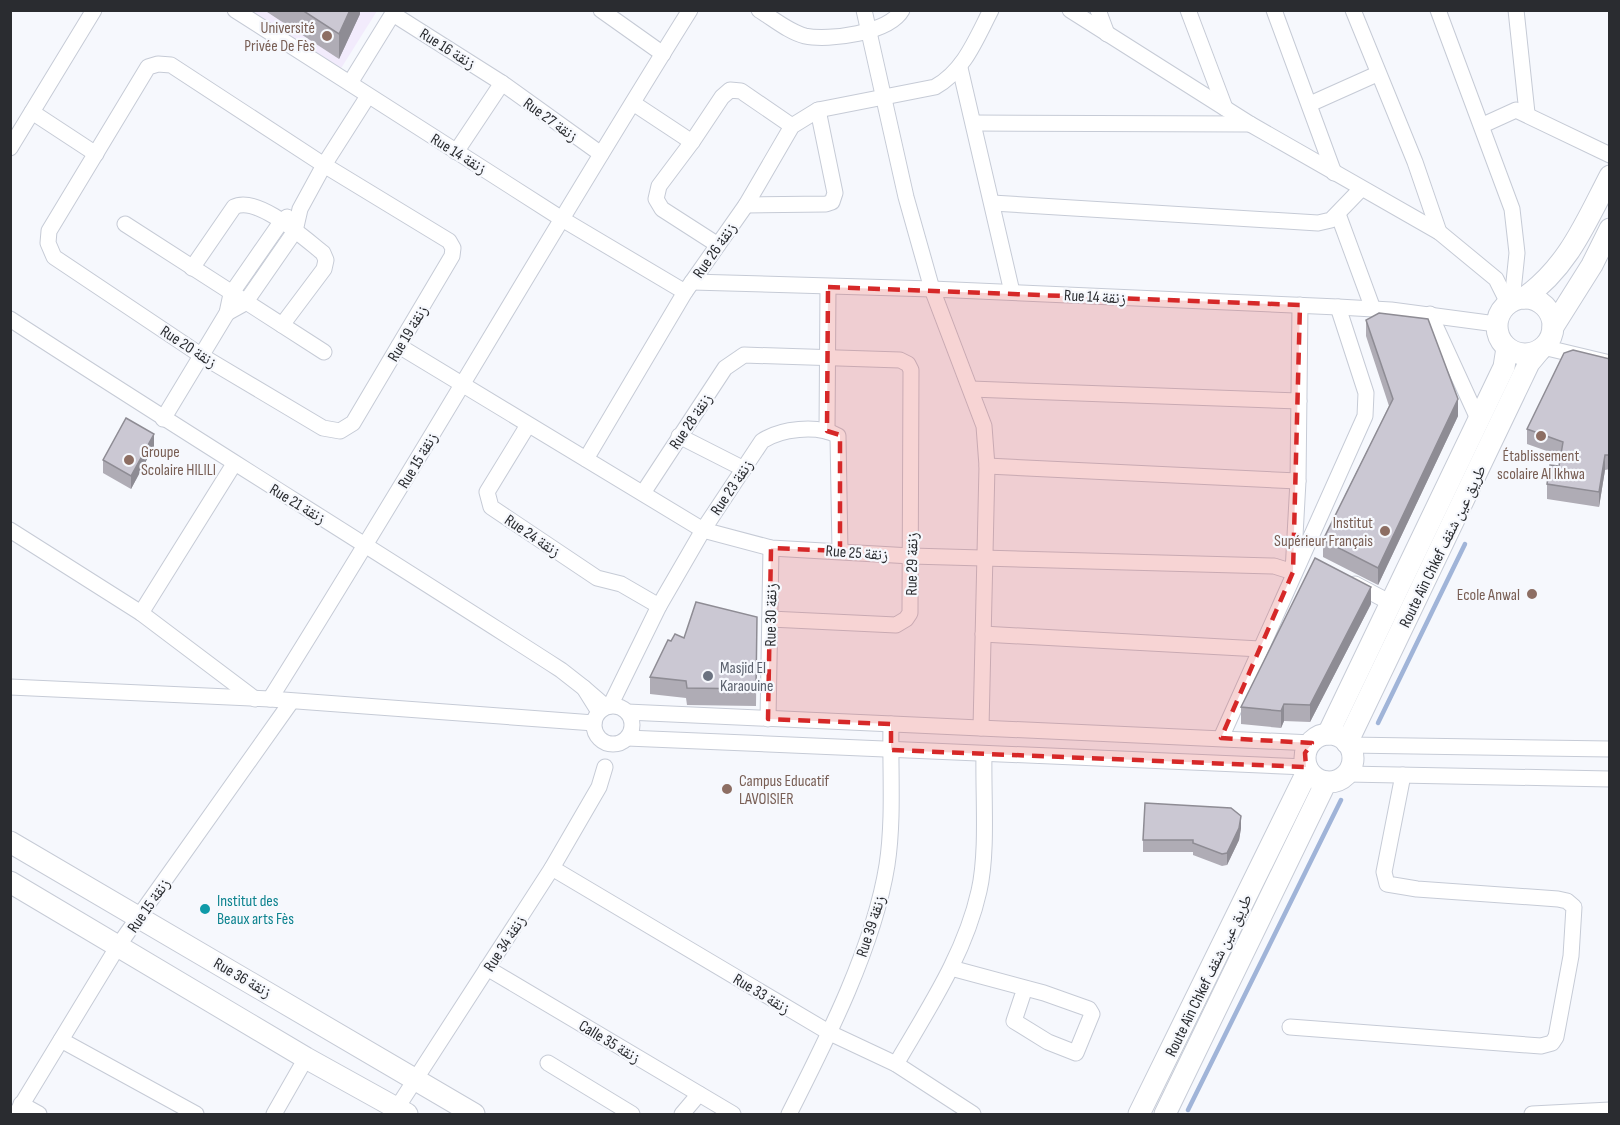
<svg xmlns="http://www.w3.org/2000/svg" width="1620" height="1125" font-family="'Sofia Sans Condensed','Noto Naskh Arabic',sans-serif">
	<style>
		.education { fill: #f2ebfc }
		.lines { fill: none; stroke-linecap: round; stroke-linejoin: round }
		.stream { stroke: #a0b4d8; stroke-width: 4.5 }
		.street-casing { stroke: #c6cbd6; stroke-width: 17 }
		.secondary-casing { stroke: #c6cbd6; stroke-width: 23 }
		.street { stroke: #fff; stroke-width: 15 }
		.secondary { stroke: #fff; stroke-width: 21 }
		.wall { fill: #afacb5 }
		.shaded-wall { fill: #8e8c94 }
		.building { fill: #cbc8d3; stroke: #8e8c94; stroke-width: 1.5 }
		.marked { fill: #d62828; fill-opacity: 0.2; stroke: #d62828; stroke-width: 4.5; stroke-dasharray: 12 8; stroke-linejoin: round }
		.education-dot { fill: #8d6e63; stroke: #f6f8fd; stroke-width: 2 }
		.worship-dot { fill: #6b7280; stroke: #f6f8fd; stroke-width: 2 }
		.culture-dot { fill: #0f9aa8; stroke: #f6f8fd; stroke-width: 2 }
		.labels { text-anchor: middle; stroke-width: 4.5; stroke-linejoin: round; paint-order: stroke }
		.education-label { font-size: 16px; fill: #785e54; stroke: #f6f8fd; text-anchor: end }
		.street-label { font-size: 16px; fill: #2a2c30; stroke: #f6f8fd }
		.worship-label { font-size: 16px; fill: #5b616d; stroke: #f6f8fd; text-anchor: start }
		.culture-label { font-size: 16px; fill: #0d838f; stroke: #f6f8fd; text-anchor: start }
	</style>
	<rect width="100%" height="100%" fill="#f6f8fd"/>
	<polygon class="education" points="243,11 377,11 340,70"/>
	<g class="lines">
		<g class="stream">
			<polyline points="1378,723 1465,544"/>
			<polyline points="1188,1110 1341,800"/>
		</g>
		<g class="street-casing">
			<g id="street">
				<polyline points="235,10 562,219 685,292"/>
				<polyline points="601,10 663,54"/>
				<path d="M 759,10 C 774,19 789,32 805,36 C 829,41 889,33 902,10"/>
				<polyline points="864,10 906,197 932,289 984,426 987,466 981,728"/>
				<polyline points="1070,10 1250,124 1439,232 1496,279 1508,303"/>
				<polyline points="1098,10 1107,34"/>
				<polyline points="1188,10 1225,108"/>
				<polyline points="1274,10 1334,173"/>
				<polyline points="1353,10 1415,162 1439,232"/>
				<polyline points="1438,10 1512,209 1517,253 1512,301"/>
				<polyline points="1516,10 1527,113"/>
				<polyline points="393,14 502,83 601,154"/>
				<polygon points="158,64 171,65 324,165 449,241 453,248 452,256 353,423 340,431 323,428 202,356 54,257 48,243 49,231 148,67"/>
				<polyline points="960,68 1012,292"/>
				<polyline points="350,83 395,10"/>
				<polyline points="633,103 692,142"/>
				<polyline points="1310,104 1377,74"/>
				<polyline points="32,112 96,154"/>
				<polyline points="974,123 1250,124"/>
				<polyline points="1483,125 1516,110 1610,155"/>
				<polyline points="10,148 94,10"/>
				<polyline points="456,152 502,83"/>
				<polyline points="992,203 1318,223 1331,220 1360,190"/>
				<polyline points="746,205 826,204 832,202 835,193 818,110"/>
				<polyline points="1338,214 1373,309"/>
				<polyline points="125,224 324,352"/>
				<polyline points="718,245 662,209 656,199 659,186 692,142 722,97 730,90 741,91 792,126"/>
				<path d="M 192,268 L 234,207 C 257,195 304,238 323,253 L 326,260 L 324,269 L 282,325"/>
				<polyline points="692,282 932,289 1338,307 1391,310 1496,324"/>
				<polyline points="227,313 245,303 295,231 300,209 324,165 368,96"/>
				<polyline points="1430,314 1479,421"/>
				<path d="M 10,319 C 193,438 378,552 561,670 L 584,688"/>
				<polyline points="399,346 703,530 771,548 911,556 1274,566 1293,572 1298,481 1300,305"/>
				<polyline points="1543,347 1610,363"/>
				<polyline points="971,389 1299,401"/>
				<polyline points="163,419 227,313 231,294 281,222 287,217"/>
				<polyline points="528,425 487,492 491,507 597,578 621,584 659,606"/>
				<polyline points="827,431 828,287"/>
				<polyline points="679,436 744,469"/>
				<path d="M 586,459 L 685,292 L 746,205 L 792,126 L 818,110 L 935,87 C 964,71 976,39 991,10"/>
				<polyline points="987,466 1298,481"/>
				<polyline points="643,493 725,368 744,355 900,360 908,364 911,370 910,613 906,619 896,625 770,619"/>
				<polyline points="10,530 141,613 255,699"/>
				<polyline points="1355,584 1391,603"/>
				<polyline points="141,613 234,464"/>
				<polyline points="983,634 1260,649"/>
				<polyline points="10,687 270,699 594,723"/>
				<path d="M 270,699 C 413,472 547,238 690,10"/>
				<circle cx="613" cy="725" r="19"/>
				<path d="M 610,706 L 659,606 L 703,530 L 762,441 C 780,429 817,424 838,436 L 840,551"/>
				<polyline points="599,712 584,688 606,707"/>
				<polyline points="627,712 1312,743"/>
				<polyline points="768,719 771,548"/>
				<polyline points="627,738 1306,767"/>
				<polyline points="1221,738 1365,416 1366,393 1338,307"/>
				<polyline points="1349,745 1610,749"/>
				<polyline points="1347,774 1610,779"/>
				<polyline points="552,868 830,1033 896,1064 973,1114"/>
				<polyline points="487,968 733,1114"/>
				<polyline points="951,968 1044,993 1089,1009 1092,1014 1076,1053 1048,1042 1014,1021 1025,988"/>
				<polyline points="1290,1027 1541,1046 1552,1043 1556,1037 1571,956 1574,907 1567,901 1558,899 1417,889 1387,884 1384,872 1403,775"/>
				<polyline points="61,1040 196,1114"/>
				<polyline points="548,1063 632,1114"/>
				<path d="M 896,1064 C 928,1009 965,954 979,891 C 988,852 983,795 984,754"/>
				<polyline points="21,1104 39,1114"/>
				<polyline points="16,1114 118,946 291,702"/>
				<polyline points="274,1114 306,1058"/>
				<polyline points="393,1114 552,868 599,787 605,767"/>
				<polyline points="682,1114 699,1094"/>
				<path d="M 789,1114 C 826,1041 874,947 887,865 C 894,819 890,770 891,724"/>
				<polyline points="1532,1114 1610,1110"/>
			</g>
		</g>
		<g class="secondary-casing">
			<g id="secondary">
				<circle cx="1525" cy="326" r="28"/>
				<path d="M 1524,298 C 1568,267 1586,222 1610,176"/>
				<polyline points="1553,327 1592,265 1610,229"/>
				<polyline points="1328,734 1504,367 1507,348"/>
				<circle cx="1329" cy="758" r="24"/>
				<polyline points="1347,743 1529,363 1539,351"/>
				<polyline points="10,842 474,1114"/>
				<polyline points="10,882 306,1058 407,1114"/>
				<polyline points="1139,1114 1308,770"/>
				<polyline points="1165,1114 1326,782"/>
			</g>
		</g>
		<use href="#street" class="street"/>
		<use href="#secondary" class="secondary"/>
	</g>
	<g class="wall">
		<polygon points="264,10 360,10 360,14 339,59"/>
		<polygon points="1366,320 1458,416 1378,585 1323,557 1323,540 1389,406 1366,336"/>
		<polygon points="1610,359 1610,469 1605,470 1599,507 1547,499 1547,484 1559,466 1561,456 1527,444 1527,429"/>
		<polygon points="154,446 131,489 103,473 103,460"/>
		<polygon points="1371,604 1310,722 1284,721 1281,728 1241,724 1241,707"/>
		<polygon points="757,617 756,706 687,705 686,698 650,694 650,677 684,638"/>
		<polygon points="1241,828 1239,840 1227,865 1222,866 1193,855 1193,852 1143,852 1143,840"/>
	</g>
	<g class="shaded-wall">
		<polygon points="350,10 360,10 360,14 339,59 339,34"/>
		<polygon points="1458,399 1458,416 1378,585 1378,568"/>
		<polygon points="154,434 154,446 131,489 131,476"/>
		<polygon points="1605,455 1605,470 1599,507 1599,492"/>
		<polygon points="1371,587 1371,604 1310,722 1310,705"/>
		<polygon points="1284,704 1284,721 1281,728 1281,711"/>
		<polygon points="1241,816 1241,828 1239,840 1227,865 1227,853"/>
	</g>
	<g class="building">
		<polygon points="302,10 350,10 339,34"/>
		<polygon points="1379,313 1428,319 1458,399 1378,568 1323,540 1393,399 1366,320"/>
		<polygon points="1573,350 1610,359 1610,455 1605,455 1599,492 1547,484 1550,465 1559,466 1563,442 1527,429 1564,353"/>
		<polygon points="126,418 154,434 131,476 103,460"/>
		<polygon points="1315,558 1371,587 1310,705 1284,704 1281,711 1241,707"/>
		<polygon points="696,602 757,617 756,689 687,688 686,681 650,677 668,640 671,641 675,634 684,638"/>
		<polygon points="1145,803 1231,808 1241,816 1239,828 1227,853 1222,854 1193,843 1193,840 1143,840"/>
	</g>
	<path class="marked" d="M 828,287 L 1300,305 L 1293,572 L 1221,738 L 1312,743 L 1305,753 L 1306,767 L 891,750 L 891,724 L 768,719 L 771,548 L 840,551 L 840,435 L 827,431 Z"/>
	<g class="education-dot">
		<circle cx="327" cy="36" r="6"/>
		<circle cx="1541" cy="436" r="6"/>
		<circle cx="129" cy="460" r="6"/>
		<circle cx="1385" cy="531" r="6"/>
		<circle cx="1532" cy="594" r="6"/>
		<circle cx="727" cy="789" r="6"/>
	</g>
	<circle class="worship-dot" cx="708" cy="676" r="6"/>
	<circle class="culture-dot" cx="205" cy="909" r="6"/>
	<g class="labels">
		<g class="education-label">
			<text x="315" y="33">Université<tspan x="315" dy="18">Privée De Fès</tspan></text>
			<text x="141" y="457" text-anchor="start">Groupe<tspan x="141" dy="18">Scolaire HILILI</tspan></text>
			<text x="1541" y="461" text-anchor="middle">Établissement<tspan x="1541" dy="18">scolaire Al Ikhwa</tspan></text>
			<text x="1373" y="528">Institut<tspan x="1373" dy="18">Supérieur Français</tspan></text>
			<text x="1520" y="600">Ecole Anwal</text>
			<text x="739" y="786" text-anchor="start">Campus Educatif<tspan x="739" dy="18">LAVOISIER</tspan></text>
		</g>
		<g class="street-label">
			<text transform="translate(448 48) rotate(32)" y="6">Rue 16 زنقة</text>
			<text transform="translate(551 119) rotate(36)" y="6">Rue 27 زنقة</text>
			<text transform="translate(459 153) rotate(32)" y="6">Rue 14 زنقة</text>
			<text transform="translate(714 250) rotate(-55)" y="6">Rue 26 زنقة</text>
			<text transform="translate(1095 296) rotate(3)" y="6">Rue 14 زنقة</text>
			<text transform="translate(407 333) rotate(-59)" y="6">Rue 19 زنقة</text>
			<text transform="translate(189 346) rotate(33)" y="6">Rue 20 زنقة</text>
			<text transform="translate(690 421) rotate(-56)" y="6">Rue 28 زنقة</text>
			<text transform="translate(417 460) rotate(-59)" y="6">Rue 15 زنقة</text>
			<text transform="translate(731 487) rotate(-56)" y="6">Rue 23 زنقة</text>
			<text transform="translate(298 503) rotate(31)" y="6">Rue 21 زنقة</text>
			<text transform="translate(533 535) rotate(34)" y="6">Rue 24 زنقة</text>
			<text transform="translate(1442 546) rotate(-64)" y="6">Route Aïn Chkef طريق عين شقف</text>
			<text transform="translate(857 552) rotate(4)" y="6">Rue 25 زنقة</text>
			<text transform="translate(911 564) rotate(-89)" y="6">Rue 29 زنقة</text>
			<text transform="translate(770 615) rotate(-89)" y="6">Rue 30 زنقة</text>
			<text transform="translate(148 905) rotate(-55)" y="6">Rue 15 زنقة</text>
			<text transform="translate(870 926) rotate(-72)" y="6">Rue 39 زنقة</text>
			<text transform="translate(504 943) rotate(-57)" y="6">Rue 34 زنقة</text>
			<text transform="translate(1208 975) rotate(-64)" y="6">Route Aïn Chkef طريق عين شقف</text>
			<text transform="translate(243 977) rotate(30)" y="6">Rue 36 زنقة</text>
			<text transform="translate(762 993) rotate(31)" y="6">Rue 33 زنقة</text>
			<text transform="translate(610 1041) rotate(31)" y="6">Calle 35 زنقة</text>
		</g>
		<g class="worship-label">
			<text x="720" y="673">Masjid El<tspan x="720" dy="18">Karaouine</tspan></text>
		</g>
		<g class="culture-label">
			<text x="217" y="906">Institut des<tspan x="217" dy="18">Beaux arts Fès</tspan></text>
		</g>
	</g>
	<rect width="1620" height="1125" fill="none" stroke="#2a2c30" stroke-width="24"/>
</svg>
